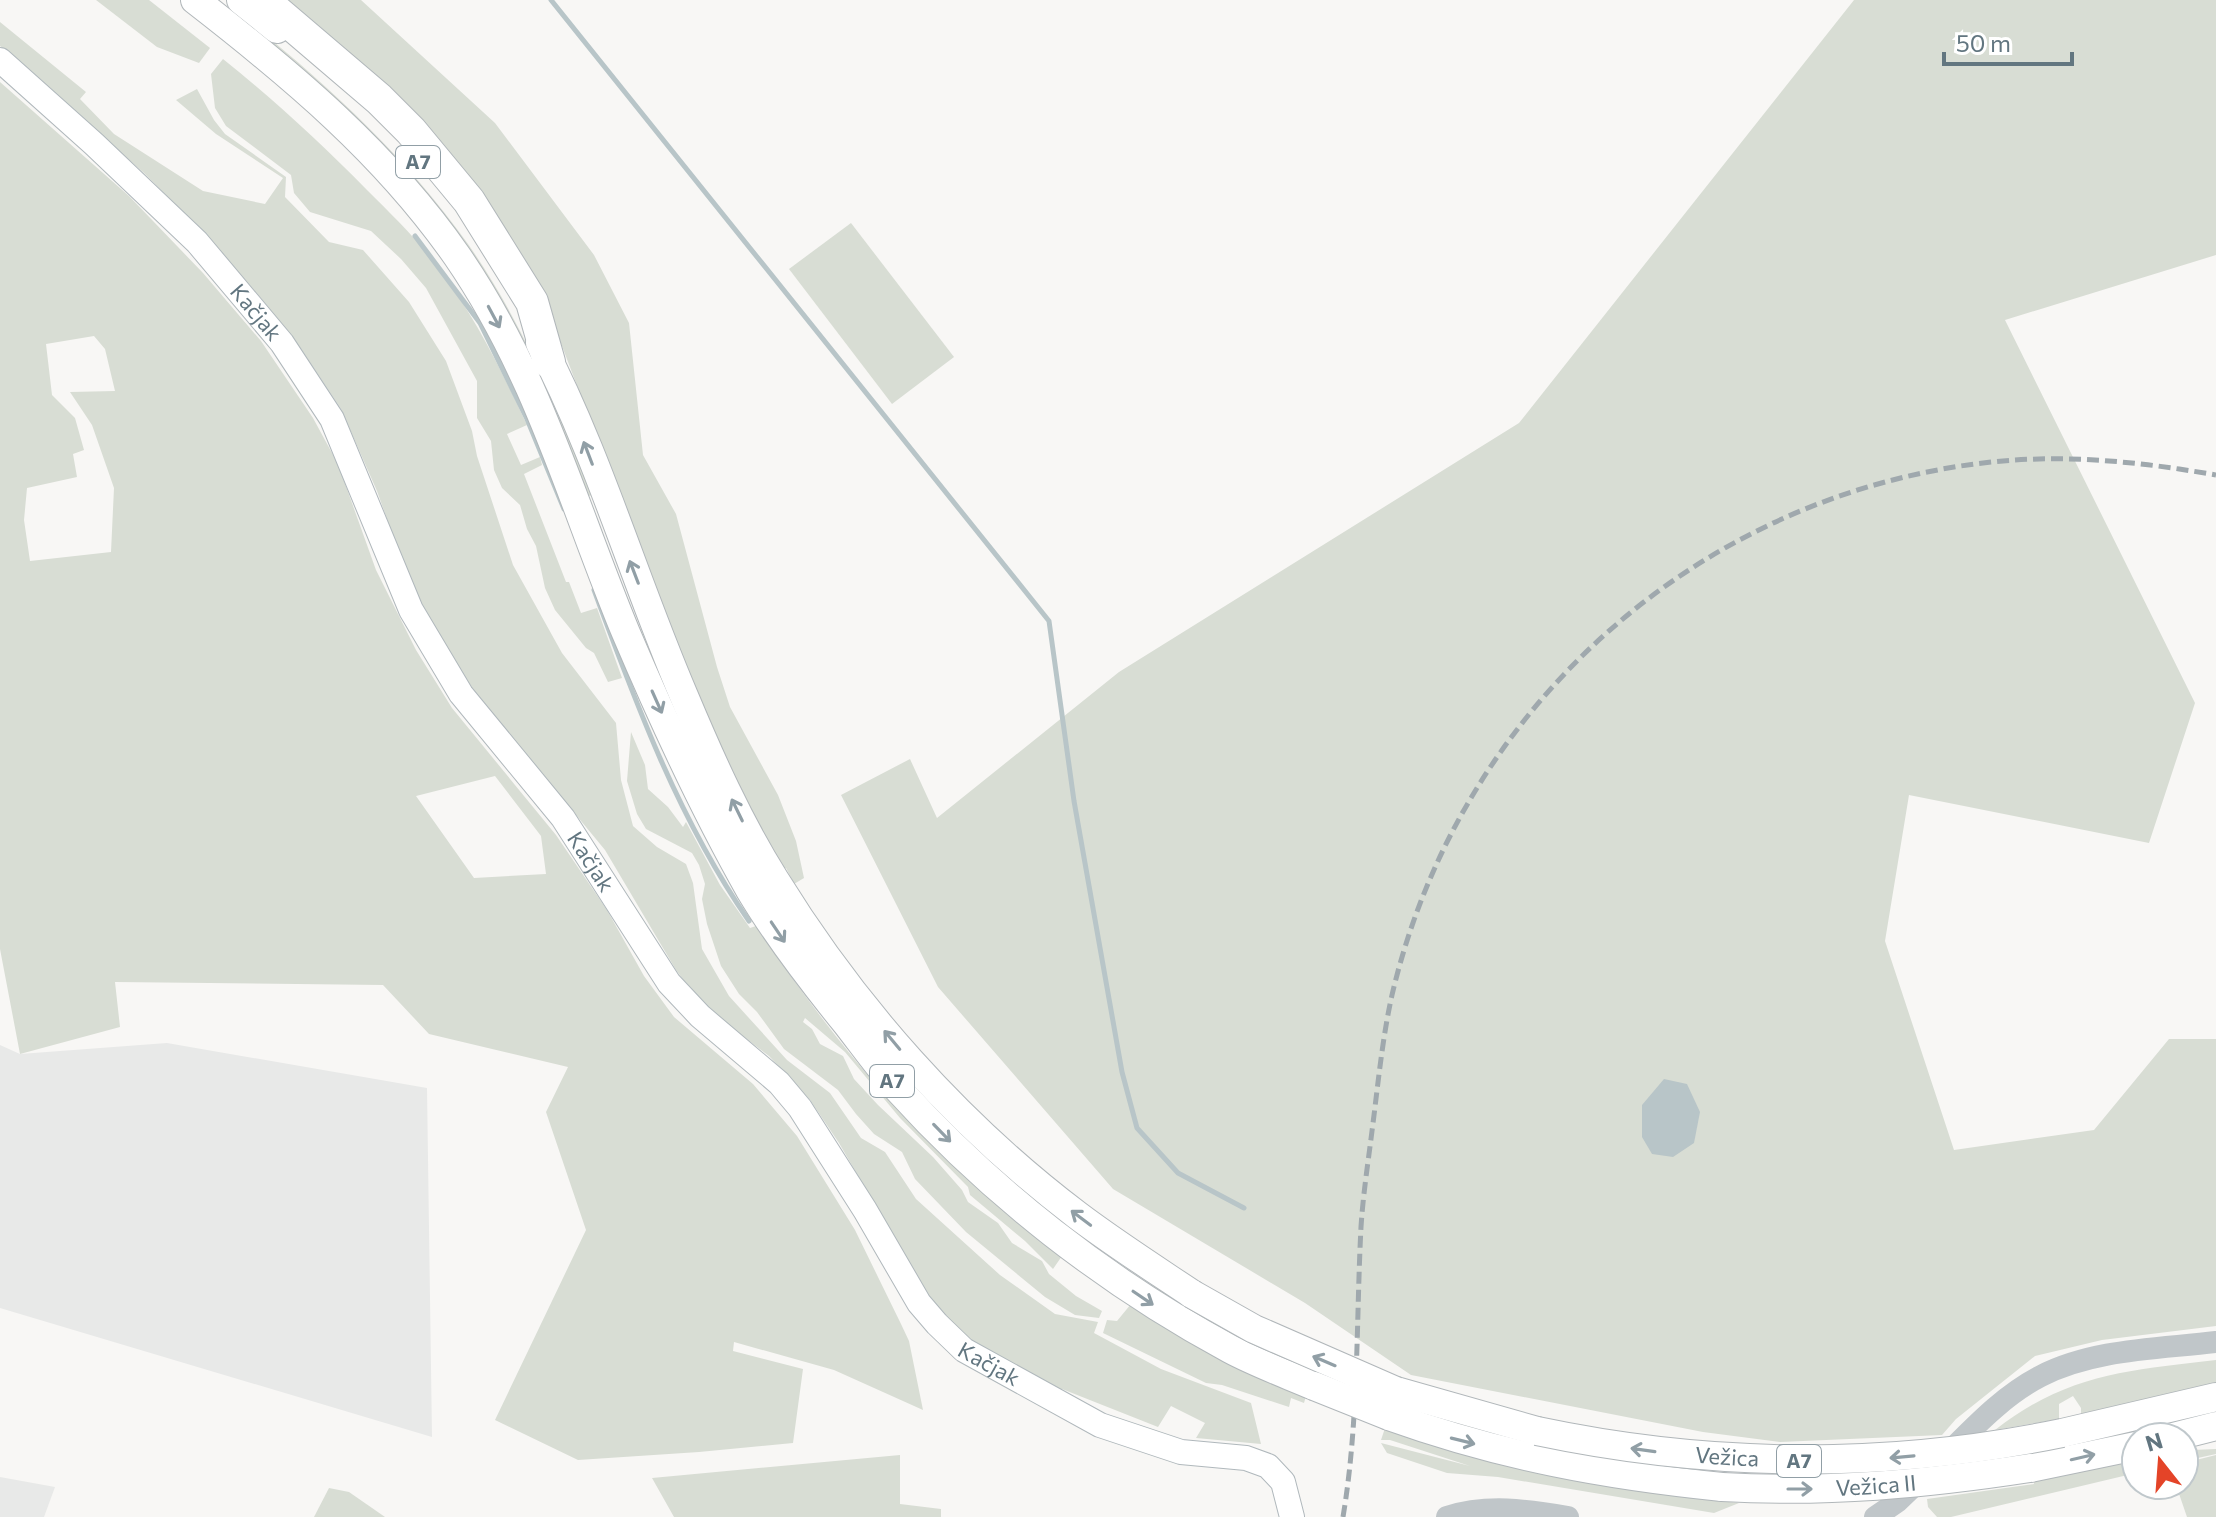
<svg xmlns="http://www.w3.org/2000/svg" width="2216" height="1517" font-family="Commissioner,sans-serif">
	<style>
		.built { fill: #e8e9e8 }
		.green { fill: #d8ddd4; fill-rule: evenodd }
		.water { fill: #b8c5c8 }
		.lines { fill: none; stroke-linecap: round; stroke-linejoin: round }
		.stream { stroke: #b8c5c8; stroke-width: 5 }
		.secondary-casing { stroke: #b0b8bc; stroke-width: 26 }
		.trunk-casing { stroke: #b1b7ba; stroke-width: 30 }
		.motorway-casing { stroke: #b1b7ba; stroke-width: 34 }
		.tertiary { stroke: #c0c6c9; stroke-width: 22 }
		.secondary { stroke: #fff; stroke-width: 24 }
		.trunk { stroke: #fff; stroke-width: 28 }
		.motorway { stroke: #fff; stroke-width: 32 }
		.rail { stroke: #9fa8ad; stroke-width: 5; stroke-dasharray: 12 6; stroke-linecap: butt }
		.trunk-bridge-casing { stroke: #b1b7ba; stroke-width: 30; stroke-linecap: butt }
		.trunk-bridge { stroke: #fff; stroke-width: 28 }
		.oneway { stroke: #919fa6 }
		.labels { text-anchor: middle; stroke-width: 8; stroke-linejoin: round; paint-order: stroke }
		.shield { fill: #fff; stroke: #919fa6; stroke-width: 2 }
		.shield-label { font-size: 20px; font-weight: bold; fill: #627680 }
		.street-label { font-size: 22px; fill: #627680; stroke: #fff }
	</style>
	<rect width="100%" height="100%" fill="#f8f7f5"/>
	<g class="built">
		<polygon points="167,1043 427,1088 432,1437 0,1308 0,1045 20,1054"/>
		<polygon points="0,1477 55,1487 44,1517 0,1517"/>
	</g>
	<g class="green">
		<polygon points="96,0 149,0 210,48 199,63 157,47"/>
		<polygon points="286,0 361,0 495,123 594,255 629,323 643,455 676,514 717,667 730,707 778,795 796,841 804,878 794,884 786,868 782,870 736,784 691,686 562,346 540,300"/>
		<polygon points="1854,0 2216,0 2216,255 2005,320 2195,703 2149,843 1909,795 1885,941 1954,1150 2094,1130 2169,1039 2216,1039 2216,1326 2102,1340 2035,1356 1956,1419 1942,1435 1780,1442 1703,1432 1411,1375 1305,1303 1113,1189 938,987 841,795 910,759 937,818 1119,672 1519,423"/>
		<polygon points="0,22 86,92 80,99 114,134 203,191 265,204 283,178 216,134 176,100 197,89 214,120 225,134 286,177 285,197 329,242 363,250 409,302 446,361 472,431 477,456 513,565 562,653 616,723 621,780 633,826 657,847 686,864 693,883 702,949 729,996 787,1060 830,1093 861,1138 885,1152 916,1199 1000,1275 1055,1314 1098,1322 1094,1333 1161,1369 1251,1403 1261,1444 1196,1438 1205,1423 1171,1406 1158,1427 1062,1389 1058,1393 969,1339 934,1307 839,1143 810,1100 769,1056 702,1005 676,970 605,850 477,695 444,648 408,578 377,491 341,409 301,349 260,297 203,232 144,173 0,46"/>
		<path d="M 251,23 C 332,89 407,158 468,244 C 522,321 557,408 593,495 L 588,496 L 514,330 L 248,26 Z"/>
		<path d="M 223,59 C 274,100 321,143 367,190 C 393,216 420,242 441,271 C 476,319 502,371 527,425 L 507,434 L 521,465 L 540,457 L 542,465 L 524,474 L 566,582 L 569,582 L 581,613 L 597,608 L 622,678 L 608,682 L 594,653 L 586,648 L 555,610 L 545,588 L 536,546 L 527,529 L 520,505 L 502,488 L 494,470 L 491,441 L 477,418 L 477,381 L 426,288 L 401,259 L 371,231 L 310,212 L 294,193 L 291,175 L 226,126 L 215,108 L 211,74 Z"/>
		<path d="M 0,82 L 129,196 L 203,273 L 261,341 L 313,418 L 338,464 L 376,570 L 416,650 L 452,708 L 556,835 L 607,910 L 644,976 L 674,1017 L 753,1084 L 797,1136 L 855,1230 L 901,1324 L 909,1341 L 923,1410 L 834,1370 L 734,1342 L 733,1351 L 803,1369 L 793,1443 L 699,1452 L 578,1460 L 495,1420 L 586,1230 L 546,1112 L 568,1067 L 429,1034 L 383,985 L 115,982 L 120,1027 L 20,1054 L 0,949 ZM 94,336 L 105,349 L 115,391 L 70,392 L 92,425 L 114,488 L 111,552 L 30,561 L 24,520 L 27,488 L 77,477 L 73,454 L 84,450 L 75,418 L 52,395 L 46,344 ZM 495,776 L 541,836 L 546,874 L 474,878 L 416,796 Z"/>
		<polygon points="851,223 954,357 892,404 789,269"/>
		<path d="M 631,732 L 645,765 L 648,789 L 668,807 L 683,827 L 686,822 L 720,885 L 750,928 L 756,926 C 813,1010 875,1092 950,1161 C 986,1195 1025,1225 1062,1256 L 1053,1269 L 1025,1241 L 970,1195 L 968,1187 L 900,1118 L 845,1052 L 805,1018 L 803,1022 L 812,1029 L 820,1044 L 843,1056 L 854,1079 L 878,1105 L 933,1157 L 962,1190 L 968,1202 L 998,1223 L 1012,1243 L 1042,1261 L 1049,1274 L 1076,1296 L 1102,1311 L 1099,1318 L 1075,1315 L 1045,1297 L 966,1232 L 915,1179 L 902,1152 L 874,1134 L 856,1114 L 838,1090 L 784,1049 L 757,1012 L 739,994 L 721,966 L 707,924 L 702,899 L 705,884 L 699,865 L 692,853 L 646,829 L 637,814 L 627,781 Z"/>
		<polygon points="1131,1304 1306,1396 1304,1403 1291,1398 1289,1407 1222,1385 1206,1383 1103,1333 1107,1320 1117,1321"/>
		<path d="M 2216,1360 L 2216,1385 L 2081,1417 L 2081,1408 L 2073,1396 L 2059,1404 L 2059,1419 L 1995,1430 C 2066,1374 2130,1370 2216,1360 Z"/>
		<path d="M 1385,1428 C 1504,1469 1614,1491 1739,1503 L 1714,1513 L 1498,1477 L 1447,1473 L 1387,1453 L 1381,1443 L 1470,1466 L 1390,1440 L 1381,1440 Z"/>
		<polygon points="2184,1447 2192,1450 2216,1449 2216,1454 2184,1461"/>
		<polygon points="900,1455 900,1504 941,1509 941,1517 674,1517 652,1478"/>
		<polygon points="2216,1455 2216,1517 2187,1517 2176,1485 2184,1485 2184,1463"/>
		<polygon points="2136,1458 2136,1473 1951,1517 1937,1517 1928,1507 1927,1499 2034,1484 2033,1477"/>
		<polygon points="329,1488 349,1492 385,1517 314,1517"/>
	</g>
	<polygon class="water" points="1664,1079 1687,1084 1700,1112 1694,1143 1673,1157 1652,1154 1642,1137 1642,1105"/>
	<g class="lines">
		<g class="stream">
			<polyline points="551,0 1049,621 1074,801 1122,1072 1137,1128 1178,1173 1244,1208"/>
			<polyline points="415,236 480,323 527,419 564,509"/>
			<path d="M 594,590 C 636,704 679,820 749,921"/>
		</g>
		<g class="secondary-casing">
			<g id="secondary">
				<path id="s1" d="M 0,60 L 94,144 L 197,242 L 282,343 L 332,419 L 411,610 L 461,694 L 563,818 L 669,983 L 700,1016 L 779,1083 L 800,1108 L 865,1210 L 919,1303 L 937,1324 L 964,1350 L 1100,1425 L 1181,1452 L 1246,1458 L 1268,1466 L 1283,1482 L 1292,1517"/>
			</g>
		</g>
		<g class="trunk-casing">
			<g id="trunk">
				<path d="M 195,0 C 293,76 386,154 457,256 C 539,375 572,503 626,633 C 663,720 703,807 750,890 C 778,937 812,981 847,1024 C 864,1046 880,1068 898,1089 C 992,1193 1106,1282 1230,1349 C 1256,1363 1286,1374 1314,1386"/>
				<polyline points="241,0 277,29"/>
				<path d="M 540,343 C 599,456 634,580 684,696 C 710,758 739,823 775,880 C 854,1008 957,1124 1077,1215 C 1114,1243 1153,1268 1192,1294"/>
				<polyline points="1396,1391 1537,1431"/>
				<path d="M 1389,1416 C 1501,1456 1604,1475 1722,1487"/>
				<polyline points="2062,1433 2216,1397"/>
				<polyline points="2173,1437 2216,1426"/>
				<polyline points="2030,1468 2136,1446"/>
			</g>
		</g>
		<g class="motorway-casing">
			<polyline id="motorway" points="263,0 379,99 411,131 469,201 532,302 549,362"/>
		</g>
		<g class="tertiary">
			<path d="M 1946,1455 C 1975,1426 2004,1395 2041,1376 C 2093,1349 2159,1349 2216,1342"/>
			<path d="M 1447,1517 C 1487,1504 1527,1510 1568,1517"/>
			<polyline points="1875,1517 1897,1502 1921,1479"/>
		</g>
		<use href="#secondary" class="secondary"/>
		<use href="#trunk" class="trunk"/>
		<use href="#motorway" class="motorway"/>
		<path class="rail" d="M 1343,1517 C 1359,1421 1356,1324 1361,1227 C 1363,1195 1368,1163 1372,1131 C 1378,1085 1382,1040 1392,995 C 1459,708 1698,494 1991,462 C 2067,454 2142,462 2216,475"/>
		<g class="trunk-bridge-casing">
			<g id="trunk-bridge">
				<polyline points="1192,1294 1254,1329 1396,1391"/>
				<polyline points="1314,1386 1389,1416"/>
				<path id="s2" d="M 1537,1431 C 1712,1468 1887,1469 2062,1433"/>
				<path id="s3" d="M 1722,1487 C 1827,1493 1926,1484 2030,1468"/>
			</g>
		</g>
		<use href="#trunk-bridge" class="trunk-bridge"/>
	</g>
	<defs><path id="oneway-shaft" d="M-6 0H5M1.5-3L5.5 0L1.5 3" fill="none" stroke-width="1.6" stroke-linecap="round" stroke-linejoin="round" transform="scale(2)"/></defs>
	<g class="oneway">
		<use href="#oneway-shaft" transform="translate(494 317) rotate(62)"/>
		<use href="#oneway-shaft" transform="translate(588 453) rotate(-111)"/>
		<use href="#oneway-shaft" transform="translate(634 572) rotate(-111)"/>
		<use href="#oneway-shaft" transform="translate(657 702) rotate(66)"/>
		<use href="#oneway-shaft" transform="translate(737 810) rotate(-116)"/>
		<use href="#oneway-shaft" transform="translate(778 932) rotate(56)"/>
		<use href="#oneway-shaft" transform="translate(892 1040) rotate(-130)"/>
		<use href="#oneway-shaft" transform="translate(942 1133) rotate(46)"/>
		<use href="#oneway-shaft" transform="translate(1081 1218) rotate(-143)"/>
		<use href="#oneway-shaft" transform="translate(1143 1298) rotate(34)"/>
		<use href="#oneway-shaft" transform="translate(1324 1361) rotate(-157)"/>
		<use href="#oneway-shaft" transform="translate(1463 1441) rotate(14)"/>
		<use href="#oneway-shaft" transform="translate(1643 1450) rotate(-172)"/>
		<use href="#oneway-shaft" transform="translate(1902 1457) rotate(175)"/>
		<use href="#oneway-shaft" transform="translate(2083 1457) rotate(-13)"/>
		<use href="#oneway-shaft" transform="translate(1800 1489)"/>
	</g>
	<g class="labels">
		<g class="shield">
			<rect x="396" y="146" width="44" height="32" rx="6"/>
			<rect x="870" y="1065" width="44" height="32" rx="6"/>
			<rect x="1777" y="1445" width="44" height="32" rx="6"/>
		</g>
		<g class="shield-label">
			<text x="418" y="169">A7</text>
			<text x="892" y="1088">A7</text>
			<text x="1799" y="1468">A7</text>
		</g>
		<g class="street-label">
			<text dy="8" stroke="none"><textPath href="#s1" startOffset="360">Kačjak</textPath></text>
			<text dy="8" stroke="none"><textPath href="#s1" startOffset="1008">Kačjak</textPath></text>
			<text dy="8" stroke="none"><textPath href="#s1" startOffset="1656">Kačjak</textPath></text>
			<text dy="8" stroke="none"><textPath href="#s2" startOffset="192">Vežica</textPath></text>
			<text dy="8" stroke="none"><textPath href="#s3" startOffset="154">Vežica II</textPath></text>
		</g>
	</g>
	<g transform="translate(2160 1461) rotate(343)"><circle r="38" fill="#ffffff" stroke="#c0c8cc" stroke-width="2"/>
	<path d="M0-6L14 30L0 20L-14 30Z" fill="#e44428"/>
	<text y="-12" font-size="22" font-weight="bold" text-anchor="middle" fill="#627680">N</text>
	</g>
	<path d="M1944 52v12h128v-12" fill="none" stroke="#627680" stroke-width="4"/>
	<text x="1956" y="52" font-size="24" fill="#627680" stroke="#ffffff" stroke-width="6" paint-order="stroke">50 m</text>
</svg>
